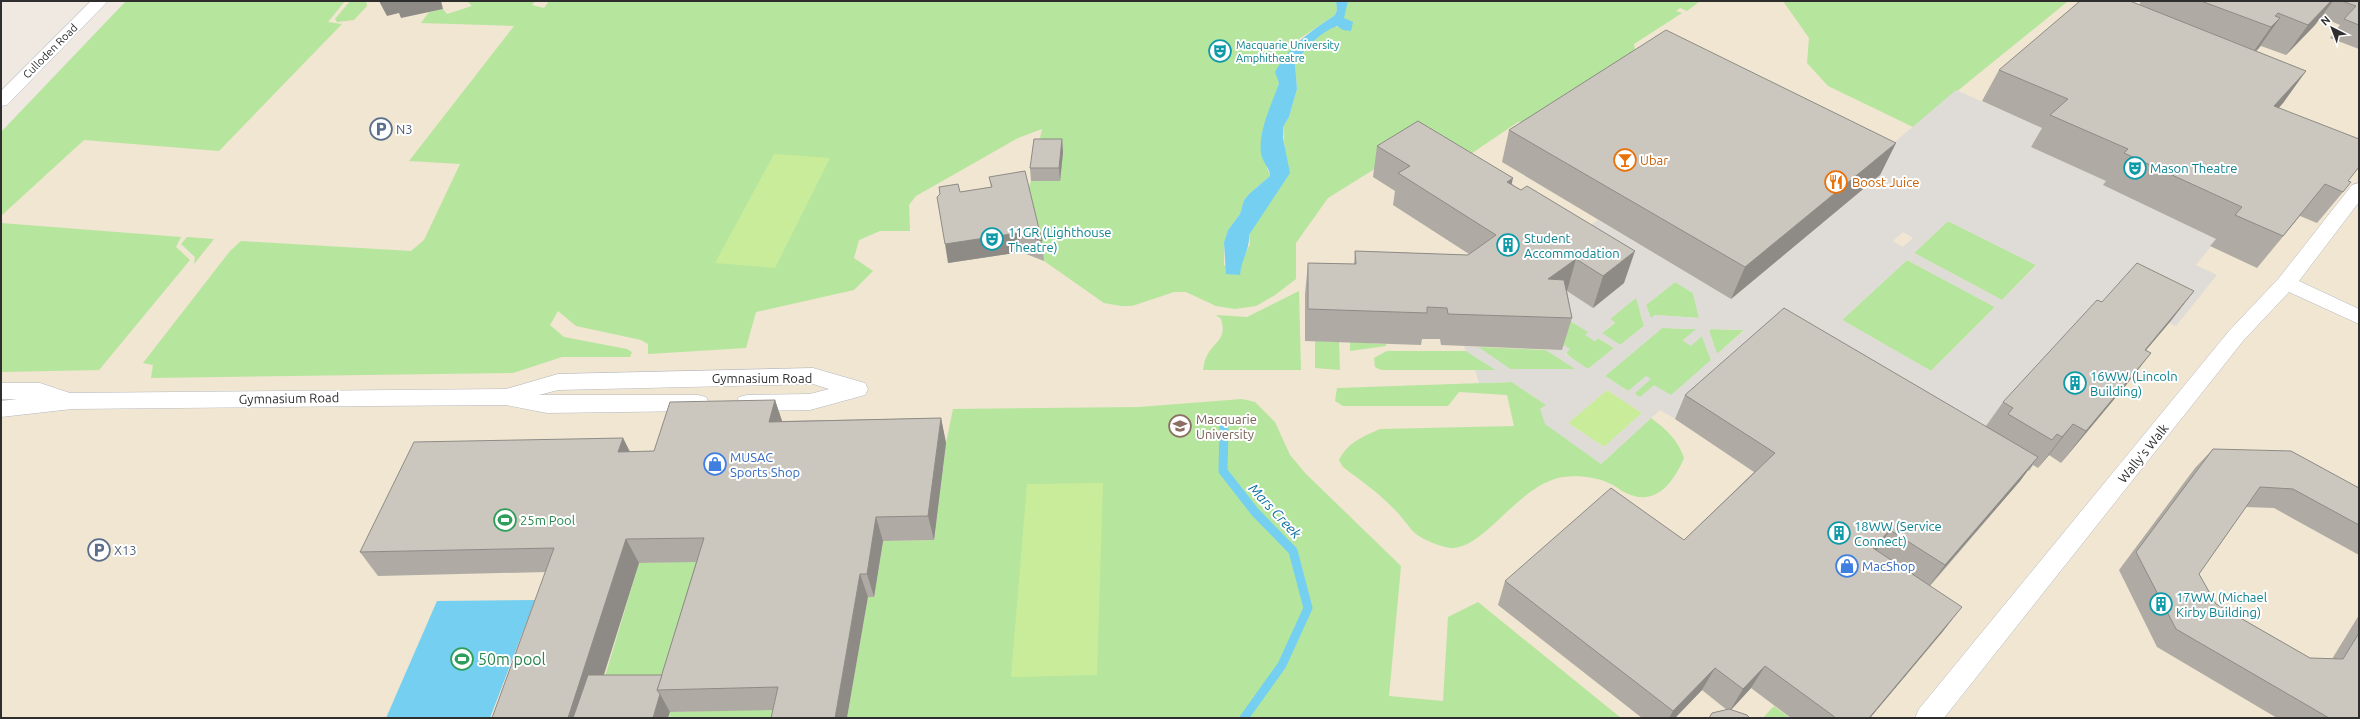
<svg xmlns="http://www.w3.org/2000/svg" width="2360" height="719" font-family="Ubuntu,sans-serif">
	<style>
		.education { fill: #f0e6d1 }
		.green { fill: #b6e59e }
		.pitch { fill: #c9ec9a }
		.plaza { fill: #dfdcd8; fill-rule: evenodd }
		.water { fill: #75cff0 }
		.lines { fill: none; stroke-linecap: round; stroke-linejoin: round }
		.stream { stroke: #75cff0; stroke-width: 9 }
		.street-casing { stroke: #b4b7c1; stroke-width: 1 }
		.secondary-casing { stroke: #b4b7c1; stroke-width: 1 }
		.street { fill: #fff; fill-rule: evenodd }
		.secondary { fill: #fff; fill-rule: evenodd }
		.wall { fill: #afaba4; fill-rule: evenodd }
		.shaded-wall { fill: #8e8b86 }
		.building { fill: #cbc7bf; stroke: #8e8b86 }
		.labels { text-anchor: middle; stroke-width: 4; stroke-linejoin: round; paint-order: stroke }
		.far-culture-label { font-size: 11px; fill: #0d838f; stroke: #fff; text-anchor: start }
		.far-street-label { font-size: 11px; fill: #2e2e2e; stroke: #fff }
		.service-label { font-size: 13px; fill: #4e5e75; stroke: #fff; text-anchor: start }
		.food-label { font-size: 13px; fill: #c56008; stroke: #fff; text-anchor: start }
		.culture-label { font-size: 13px; fill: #0d838f; stroke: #fff; text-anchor: start }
		.street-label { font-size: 13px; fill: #2e2e2e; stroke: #fff }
		.education-label { font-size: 13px; fill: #785e54; stroke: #fff; text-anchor: start }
		.shop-label { font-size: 13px; fill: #366cbe; stroke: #fff; text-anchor: start }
		.leisure-label { font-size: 13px; fill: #27864d; stroke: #fff; text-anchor: start }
		.water-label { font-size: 14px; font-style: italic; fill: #0d6fa3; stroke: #fff }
		.near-leisure-label { font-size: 16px; fill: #27864d; stroke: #fff; text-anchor: start }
	</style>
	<rect width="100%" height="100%" fill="#efe9e1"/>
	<polygon class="education" points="129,1 2359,1 2359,718 1,718 1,134"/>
	<g class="green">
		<polygon points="126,1 345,1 328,22 342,24 219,151 84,140 1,216 1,132"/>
		<polygon points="350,1 366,1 367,6 354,20 337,22 335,19"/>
		<path d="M 467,1 L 535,1 L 532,5 L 544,8 L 549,1 L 1336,1 L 1337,10 L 1335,15 L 1299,39 L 1279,83 L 1264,129 L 1267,168 L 1270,176 L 1249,194 L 1244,200 L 1240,214 L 1228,230 L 1224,242 L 1224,265 L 1239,275 L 1240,264 L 1250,244 L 1249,235 L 1262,214 L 1285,151 L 1283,127 L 1289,117 L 1297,89 L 1295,64 C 1303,53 1325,23 1340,27 L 1348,1 L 1700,1 L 1687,11 L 1680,8 L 1676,11 L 1682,13 L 1634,44 L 1637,61 L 1528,121 L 1518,122 L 1453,166 L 1410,147 L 1328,198 L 1296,243 L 1296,279 L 1275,295 L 1256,306 L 1235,309 L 1216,306 L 1186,292 L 1174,292 L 1132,306 L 1121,306 L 1104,303 L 1044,261 L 1027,191 L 1031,181 L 1060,181 L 1037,152 L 1042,129 L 1018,138 L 916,196 L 909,205 L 910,231 L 880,231 L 859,240 L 854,258 L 873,271 L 854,290 L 756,312 L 746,348 L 648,354 L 648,344 L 641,340 L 576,326 L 558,311 L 550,325 L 564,337 L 627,349 L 632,352 L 630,357 L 562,357 L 513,373 L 151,378 L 153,365 L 143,363 L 230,251 L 241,241 L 411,251 L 424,240 L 460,164 L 409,161 L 514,26 L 421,23 L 429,12 L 443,9 L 447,14 L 472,6 Z"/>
		<polygon points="1783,1 2066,1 2067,2 1913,127 1828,86 1807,63 1809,38"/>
		<polygon points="1948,221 2036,265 2002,300 1914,253"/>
		<polygon points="1,223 181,237 176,247 190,260 99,370 1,372"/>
		<polygon points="187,237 214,239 194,264 195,257 181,244"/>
		<polygon points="1907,260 1995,307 1931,371 1842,320"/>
		<polygon points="1675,282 1693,293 1699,318 1655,315 1651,319 1646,305"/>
		<path d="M 1299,291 L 1301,370 L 1203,370 C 1204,366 1204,361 1206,358 C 1212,342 1228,341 1221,319 L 1216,315 L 1247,317 Z"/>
		<polygon points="1636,297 1644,326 1620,345 1602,333 1615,323 1610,319"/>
		<path d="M 1567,319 L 1589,332 L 1586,335 L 1595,341 L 1598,338 L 1614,348 L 1588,369 C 1560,350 1559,353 1567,319 Z"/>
		<polygon points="1662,328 1697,329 1683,340 1702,336 1711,360 1671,396 1639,397 1634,393 1650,379 1628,391 1605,376"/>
		<polygon points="1711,329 1744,330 1717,354 1709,331"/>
		<polygon points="1315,341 1339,342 1340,370 1315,368"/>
		<polygon points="1350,342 1386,344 1386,346 1350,351"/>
		<polygon points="1478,347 1546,350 1576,369 1510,369"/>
		<polygon points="1387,351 1466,351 1496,370 1381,370 1375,367 1374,358"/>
		<path d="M 1512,382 L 1546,405 L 1601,464 L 1651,418 C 1666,429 1678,440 1684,458 C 1673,483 1656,507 1626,493 C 1621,491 1616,486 1611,484 C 1598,477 1577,475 1563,477 C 1519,484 1487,546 1453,548 C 1443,548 1424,540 1416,534 C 1408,527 1402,516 1394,509 C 1379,493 1360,480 1343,467 L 1339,460 C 1347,443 1364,436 1380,429 L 1514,426 L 1507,395 L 1459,392 L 1448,406 L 1343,406 L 1335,401 L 1337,388 Z"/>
		<polygon points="1242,399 1255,402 1275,422 1290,455 1306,474 1401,566 1389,696 1443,701 1448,617 1478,602 1621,718 847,718 868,597 874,597 883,541 934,540 946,443 953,409 1139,407"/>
		<polygon points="714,561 676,693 600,693 639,563"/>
		<polygon points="1774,706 1790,718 1763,718"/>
		<polygon points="787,709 786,718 668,718 670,712"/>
	</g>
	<g class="pitch">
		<polygon points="774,154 830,158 775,268 715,263"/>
		<polygon points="1607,390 1642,413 1604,447 1568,423"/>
		<polygon points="1103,483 1097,675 1011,677 1027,484"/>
	</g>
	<path class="plaza" d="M 1956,90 L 2049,131 L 2031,147 L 2107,181 L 2217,239 L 2196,265 L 2217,275 L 2176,326 L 2169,323 L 1981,434 L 1773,333 L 1675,419 L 1660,410 L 1601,464 L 1545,424 L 1540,409 L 1546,405 L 1512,382 L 1479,383 L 1475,370 L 1496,370 L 1466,351 L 1464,346 L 1478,347 L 1510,369 L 1575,369 L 1546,350 L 1562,350 L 1561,343 L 1570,349 L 1565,354 L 1588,369 L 1614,348 L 1599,338 L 1595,341 L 1585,335 L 1588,332 L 1567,319 L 1539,311 L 1567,291 L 1593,307 L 1575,236 L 1598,220 L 1731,299 L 1880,175 L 1882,153 ZM 1948,221 L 2036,265 L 2036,266 L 2002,300 L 1914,253 ZM 1903,232 L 1913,238 L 1903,247 L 1893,241 ZM 1907,260 L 1995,307 L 1931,371 L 1842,320 ZM 1675,282 L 1693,293 L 1699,318 L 1655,315 L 1651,318 L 1646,305 ZM 1636,298 L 1644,326 L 1620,345 L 1602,333 L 1615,322 L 1610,319 ZM 1662,328 L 1696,329 L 1683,341 L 1691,346 L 1702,336 L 1711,360 L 1671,395 L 1654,385 L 1640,397 L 1634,394 L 1651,379 L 1646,376 L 1628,391 L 1605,376 ZM 1711,329 L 1744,330 L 1744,331 L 1717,354 L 1709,331 ZM 1607,390 L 1642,413 L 1604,447 L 1568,423 Z"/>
	<g class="water">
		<path d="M 1336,1 L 1348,1 L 1344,18 L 1353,22 L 1351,31 L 1343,30 L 1337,26 C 1318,33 1306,48 1295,64 L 1297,89 L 1289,117 L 1283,127 L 1283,138 L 1290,173 L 1249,235 C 1250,249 1241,260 1240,275 L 1226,274 L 1224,242 L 1228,230 L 1240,214 L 1244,200 L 1249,194 L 1270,176 C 1270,168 1262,162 1261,153 C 1258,131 1272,104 1279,83 L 1275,72 C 1290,45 1310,32 1335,15 L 1337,10 Z"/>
		<polygon points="535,600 490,718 386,718 437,601"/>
	</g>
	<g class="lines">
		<polyline class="stream" points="1224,427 1223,471 1255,512 1293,551 1308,608 1282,665 1244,718"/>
		<g class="street-casing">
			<g id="street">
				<polygon points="2359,183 2359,202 2299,281 2359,309 2359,324 2289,292 2243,341 1944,718 1915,718 1919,709 2229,331 2279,278 2352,185"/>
				<polygon points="813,368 865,383 868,389 865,395 810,410 747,411 739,409 736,403 739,397 747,395 810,394 829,389 813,384 558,390 539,395 698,395 706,397 709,403 706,409 698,411 547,413 506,405 368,406 72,409 1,417 1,401 17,399 1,399 1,383 40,383 70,393 506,389 558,374"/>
			</g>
		</g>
		<g class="secondary-casing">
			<polygon id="secondary" points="91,1 108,1 7,105 1,106 1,91"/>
		</g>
		<use href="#street" class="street"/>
		<use href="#secondary" class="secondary"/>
	</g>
	<g class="wall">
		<polygon points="2141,1 2359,1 2359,49 2330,38 2340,25 2321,17 2315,25 2286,55 2261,46 2256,51 2306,71 2283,103 2279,108 2348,181 2343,192 2317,223 2300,216 2257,268 2210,246 2216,239 2103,185 2106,181 2031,147 2042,128 1982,101 1999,70 2139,5"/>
		<polygon points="1509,130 1896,143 1880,175 1731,299 1502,162"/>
		<polygon points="1062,139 1063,152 1060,181 1031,181 1030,168"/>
		<polygon points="1377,146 1512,184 1624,283 1593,308 1567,291 1572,318 1562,350 1441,345 1440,339 1422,339 1421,345 1305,341 1305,294 1308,263 1354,264 1355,251 1468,255 1469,254 1393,205 1395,191 1373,177"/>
		<polygon points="989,177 1042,241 1044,261 1021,252 948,263 960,192 991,187"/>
		<polygon points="2194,291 2169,323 2146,350 2151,353 2126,385 2061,463 2049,455 2038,468 2033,465 2029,471 2028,470 2020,481 1930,586 1944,630 1870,718 1791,718 1751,688 1731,710 1727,710 1702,690 1675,718 1642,718 1498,605 1505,581 1684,540 1754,472 1675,419 1685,395 1986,426 2003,402 2102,302"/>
		<path d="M 775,400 L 782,421 L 941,418 L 946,443 L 934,540 L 883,541 L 874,597 L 868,597 L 773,710 L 670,712 L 492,718 L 546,572 L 378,576 L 360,552 L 623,438 L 630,452 L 654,451 ZM 696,562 L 662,675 L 604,675 L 639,563 Z"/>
		<polygon points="2213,449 2359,488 2359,555 2274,508 2246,507 2199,574 2216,604 2310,658 2332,659 2359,615 2359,718 2277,718 2157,647 2119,570 2195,468"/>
	</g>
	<g class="shaded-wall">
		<polygon points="379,1 441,1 443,9 401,18 399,13 387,16"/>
		<polygon points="2331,1 2333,1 2315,25 2286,55 2308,25"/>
		<polygon points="2280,18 2258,49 2249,58 2271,27"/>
		<polygon points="2306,71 2283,103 2251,137 2274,106"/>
		<polygon points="1062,139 1063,152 1060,181 1059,168"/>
		<polygon points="1896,143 1880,175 1731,299 1745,267"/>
		<polygon points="1513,178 1506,210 1507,182"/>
		<polygon points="1018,233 1021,252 948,263 945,244"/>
		<polygon points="1635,251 1624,283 1593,308 1603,276"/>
		<polygon points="1576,259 1567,291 1548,279"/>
		<polygon points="2194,291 2169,323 2120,381 2145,350"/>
		<polygon points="2151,353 2126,385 2061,463 2086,431"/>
		<polygon points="775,400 783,424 769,422"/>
		<polygon points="941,418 946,443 934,540 928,516"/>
		<polygon points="2073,424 2049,455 2038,468 2062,437"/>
		<polygon points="623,438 635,462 618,452"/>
		<polygon points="2038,457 2020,481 1927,588 1945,565"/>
		<polygon points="876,517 883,541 874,597 867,574"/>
		<polygon points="1890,530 1875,553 1873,548"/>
		<polygon points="626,539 639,563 590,718 568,718"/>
		<polygon points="860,574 868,597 847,718 835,718"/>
		<polygon points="1962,607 1944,630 1870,718 1869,718"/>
		<polygon points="1765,666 1751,688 1729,712 1743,689"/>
		<polygon points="1715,668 1702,690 1675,718 1669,718 1673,711"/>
		<polygon points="660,694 670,712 668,718 653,718"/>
	</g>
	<g class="building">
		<polygon points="2080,1 2130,1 2306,71 2274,106 2359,139 2359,167 2348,181 2351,182 2343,192 2325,184 2283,236 2235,215 2242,207 2124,153 2128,149 2050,115 2068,99 1999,70"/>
		<polygon points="2201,1 2331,1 2308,25 2278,13 2275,16 2280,18 2271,27"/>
		<polygon points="2342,1 2359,1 2359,25 2344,19 2356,6"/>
		<polygon points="1666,30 1896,143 1745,267 1509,130"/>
		<polygon points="1418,121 1513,178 1507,182 1521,190 1527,186 1635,251 1603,276 1576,259 1548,279 1564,280 1572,318 1448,314 1447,308 1427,307 1427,313 1308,309 1308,263 1356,264 1355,251 1468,255 1496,235 1398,173 1410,166 1377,146"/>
		<polygon points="1034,139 1062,139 1059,168 1030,168"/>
		<polygon points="1025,171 1042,241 1018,233 945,244 937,197 940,194 939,187 958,184 960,192 992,187 989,177"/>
		<polygon points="2137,263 2194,291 2145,350 2151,353 2086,431 2073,424 2062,437 2057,434 2052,440 2008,414 2013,408 2003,402 2097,300 2102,302"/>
		<polygon points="1784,308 2038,457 1945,565 1890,530 1873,548 1962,607 1869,718 1836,718 1765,666 1743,689 1715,668 1673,711 1505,581 1611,488 1684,540 1775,453 1685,395"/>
		<polygon points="775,400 769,422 941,418 928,516 876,517 867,574 860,574 835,718 771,718 778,687 657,690 704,538 626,539 568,718 492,718 554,548 360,552 414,442 623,438 618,452 654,451 670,402"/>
		<polygon points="2213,449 2291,451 2359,488 2359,525 2293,489 2260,487 2199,574 2216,604 2310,658 2343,659 2359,633 2359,718 2329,718 2176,629 2136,552"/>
		<polygon points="588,675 662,675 657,690 660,694 653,718 573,718"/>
		<polygon points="1729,709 1747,715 1750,718 1709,718 1712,713"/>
	</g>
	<defs>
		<g id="theatre-ring" transform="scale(1.15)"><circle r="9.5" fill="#fff" stroke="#0f9aa8" stroke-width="1.5"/><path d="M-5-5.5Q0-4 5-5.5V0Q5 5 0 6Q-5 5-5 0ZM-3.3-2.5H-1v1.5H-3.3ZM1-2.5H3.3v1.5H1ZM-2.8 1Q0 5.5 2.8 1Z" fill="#0f9aa8"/></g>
		<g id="parking-ring" transform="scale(1.15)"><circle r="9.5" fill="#fff" stroke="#5c6f8a" stroke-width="1.5"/><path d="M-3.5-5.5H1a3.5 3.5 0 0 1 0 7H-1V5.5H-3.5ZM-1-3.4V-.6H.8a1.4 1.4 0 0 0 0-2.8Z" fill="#5c6f8a"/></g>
		<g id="bar-ring" transform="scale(1.15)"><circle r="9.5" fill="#fff" stroke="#e8710a" stroke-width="1.5"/><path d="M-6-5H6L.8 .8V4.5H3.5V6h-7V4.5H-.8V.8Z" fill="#e8710a"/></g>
		<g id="restaurant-ring" transform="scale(1.15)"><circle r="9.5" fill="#fff" stroke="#e8710a" stroke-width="1.5"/><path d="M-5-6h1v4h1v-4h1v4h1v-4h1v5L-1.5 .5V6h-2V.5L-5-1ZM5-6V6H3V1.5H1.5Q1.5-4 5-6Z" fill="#e8710a"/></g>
		<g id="building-ring" transform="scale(1.15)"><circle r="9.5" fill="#fff" stroke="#0f9aa8" stroke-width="1.5"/><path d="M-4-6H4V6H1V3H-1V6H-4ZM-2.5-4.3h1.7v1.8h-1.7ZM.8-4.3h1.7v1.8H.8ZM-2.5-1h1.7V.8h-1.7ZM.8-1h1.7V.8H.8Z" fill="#0f9aa8"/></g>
		<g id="university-ring" transform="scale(1.15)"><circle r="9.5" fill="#fff" stroke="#8d6e63" stroke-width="1.5"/><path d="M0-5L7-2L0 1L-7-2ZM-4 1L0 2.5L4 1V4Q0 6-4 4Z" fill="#8d6e63"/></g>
		<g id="shop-ring" transform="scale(1.15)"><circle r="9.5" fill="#fff" stroke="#3f7fe0" stroke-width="1.5"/><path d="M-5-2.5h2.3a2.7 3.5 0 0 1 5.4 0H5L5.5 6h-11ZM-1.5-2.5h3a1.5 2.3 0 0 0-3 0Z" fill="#3f7fe0"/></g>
		<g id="stadium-ring" transform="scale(1.15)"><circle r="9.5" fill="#fff" stroke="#2e9e5b" stroke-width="1.5"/><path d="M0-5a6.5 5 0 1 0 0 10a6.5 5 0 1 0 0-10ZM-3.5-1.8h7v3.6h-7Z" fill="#2e9e5b"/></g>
	</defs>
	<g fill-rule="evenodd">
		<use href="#theatre-ring" x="1220" y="51"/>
		<use href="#parking-ring" x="381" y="129"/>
		<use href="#bar-ring" x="1625" y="160"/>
		<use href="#theatre-ring" x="2135" y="168"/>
		<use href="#restaurant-ring" x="1836" y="182"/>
		<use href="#theatre-ring" x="992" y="239"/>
		<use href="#building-ring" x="1508" y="245"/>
		<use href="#building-ring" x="2075" y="383"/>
		<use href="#university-ring" x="1180" y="426"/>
		<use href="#shop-ring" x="715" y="464"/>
		<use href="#stadium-ring" x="505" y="520"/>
		<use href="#building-ring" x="1839" y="533"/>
		<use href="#parking-ring" x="99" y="550"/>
		<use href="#shop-ring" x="1847" y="566"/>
		<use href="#building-ring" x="2161" y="604"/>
		<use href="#stadium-ring" x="462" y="659"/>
	</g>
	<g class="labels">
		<g class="far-culture-label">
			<text x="1236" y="49">Macquarie University<tspan x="1236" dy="13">Amphitheatre</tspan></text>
		</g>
		<g class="far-street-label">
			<text transform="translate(50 51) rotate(-45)" y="4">Culloden Road</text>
		</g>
		<g class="service-label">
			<text x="396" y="134">N3</text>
			<text x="114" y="555">X13</text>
		</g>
		<g class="food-label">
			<text x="1640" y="165">Ubar</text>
			<text x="1852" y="187">Boost Juice</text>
		</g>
		<g class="culture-label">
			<text x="2150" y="173">Mason Theatre</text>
			<text x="1008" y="237">11GR (Lighthouse<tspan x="1008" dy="15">Theatre)</tspan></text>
			<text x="1524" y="243">Student<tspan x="1524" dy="15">Accommodation</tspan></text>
			<text x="2090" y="381">16WW (Lincoln<tspan x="2090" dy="15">Building)</tspan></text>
			<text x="1854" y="531">18WW (Service<tspan x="1854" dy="15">Connect)</tspan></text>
			<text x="2176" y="602">17WW (Michael<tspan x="2176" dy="15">Kirby Building)</tspan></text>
		</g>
		<g class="street-label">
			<text x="762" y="383">Gymnasium Road</text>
			<text transform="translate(289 398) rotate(-1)" y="5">Gymnasium Road</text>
			<text transform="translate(2143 453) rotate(-51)" y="5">Wally's Walk</text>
		</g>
		<g class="education-label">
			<text x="1196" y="424">Macquarie<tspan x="1196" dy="15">University</tspan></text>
		</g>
		<g class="shop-label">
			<text x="730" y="462">MUSAC<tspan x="730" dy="15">Sports Shop</tspan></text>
			<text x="1862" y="571">MacShop</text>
		</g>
		<g class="leisure-label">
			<text x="520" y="525">25m Pool</text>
		</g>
		<g class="water-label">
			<text transform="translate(1275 511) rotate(47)" y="5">Mars Creek</text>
		</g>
		<g class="near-leisure-label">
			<text x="478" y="665">50m pool</text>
		</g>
	</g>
	<rect width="2360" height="719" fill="none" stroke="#2e2e2e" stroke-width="4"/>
	<g transform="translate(2332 28) rotate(318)" stroke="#ffffff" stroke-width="3" paint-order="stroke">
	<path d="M0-3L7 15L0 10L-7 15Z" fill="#2e2e2e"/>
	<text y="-6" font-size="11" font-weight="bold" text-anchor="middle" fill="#2e2e2e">N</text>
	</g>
</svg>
